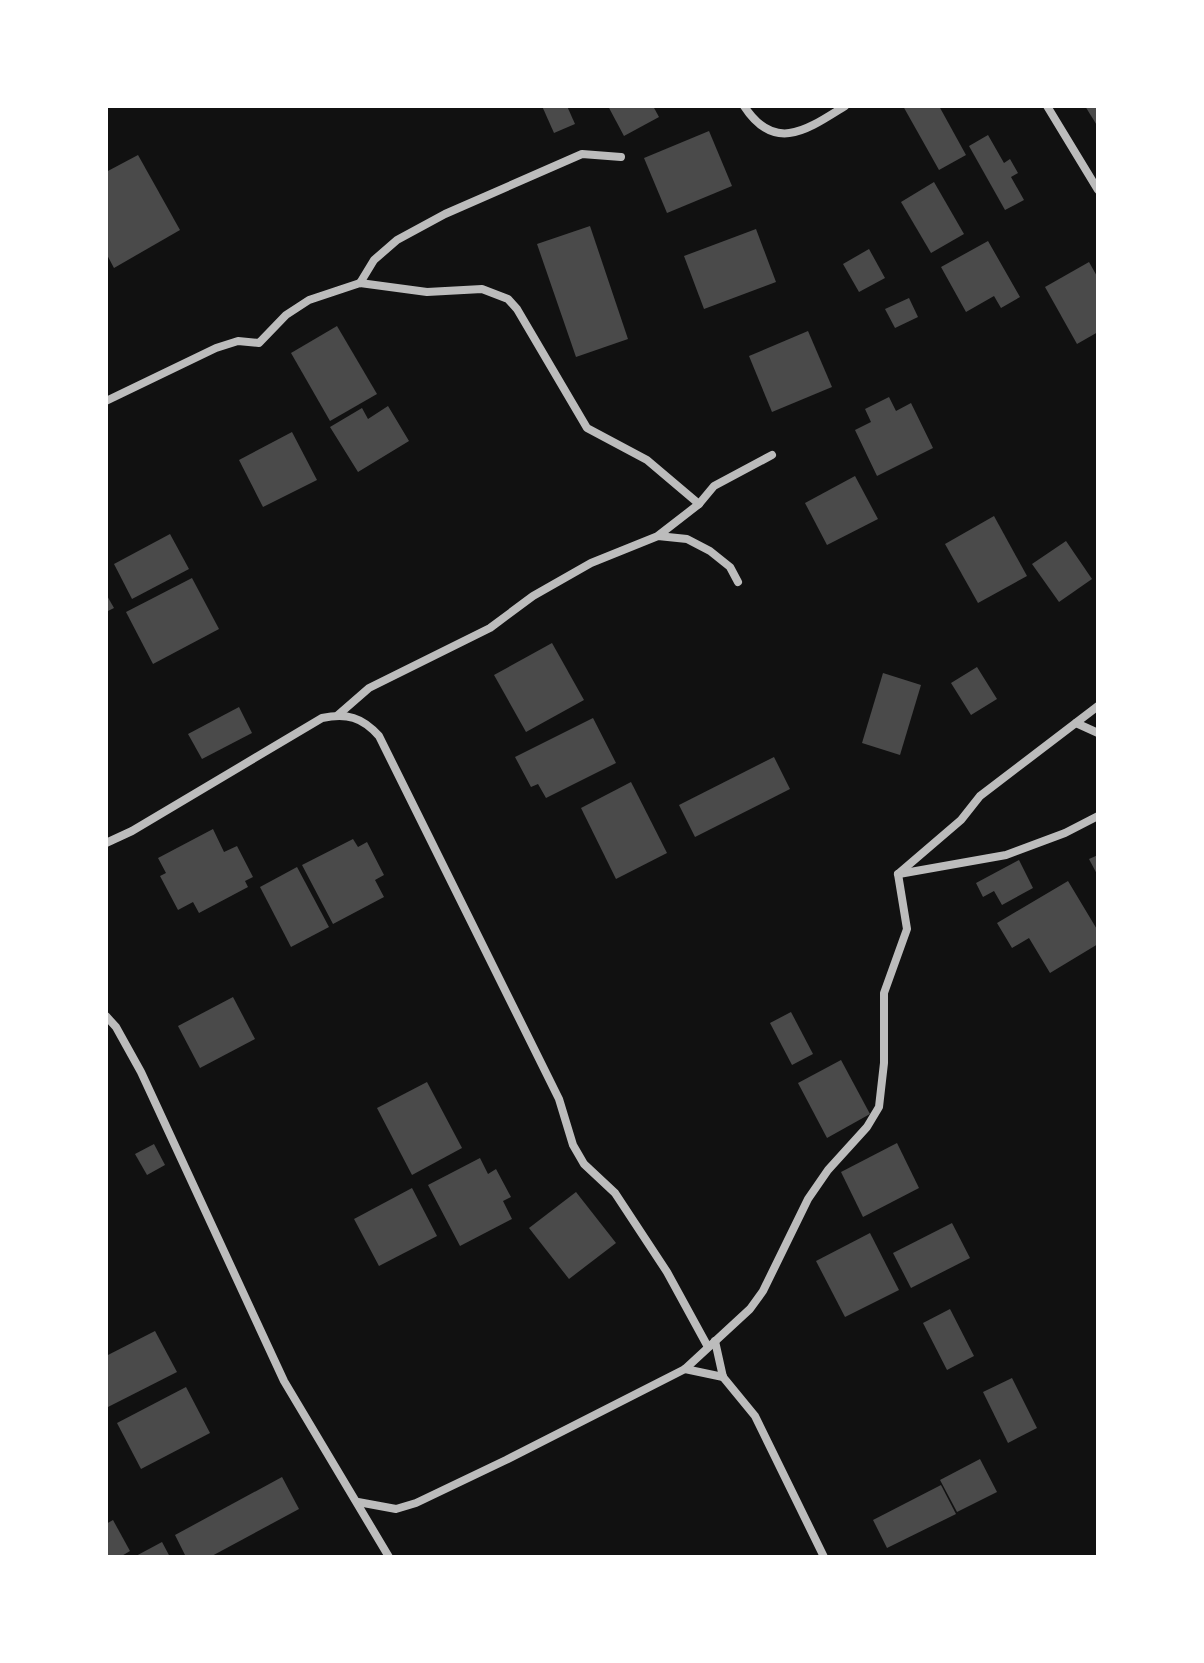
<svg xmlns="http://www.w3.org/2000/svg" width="1204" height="1663" font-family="'Varela Round',sans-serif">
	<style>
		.building { fill: #4a4a4a }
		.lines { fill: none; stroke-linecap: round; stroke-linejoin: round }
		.minor { stroke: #bcbcbc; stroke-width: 8 }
	</style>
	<rect width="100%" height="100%" fill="#111"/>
	<g class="building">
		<polygon points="542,106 567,106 575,124 554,133"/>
		<polygon points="608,106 653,106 659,117 624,136"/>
		<polygon points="903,106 939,106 966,155 939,170"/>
		<polygon points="1085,106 1098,106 1098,127"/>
		<polygon points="709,131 732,186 667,213 644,158"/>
		<polygon points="988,135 1004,163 1010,159 1018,173 1011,177 1024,200 1005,210 969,146"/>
		<polygon points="138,155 180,230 114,268 106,253 106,172"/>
		<polygon points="934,182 964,234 931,253 901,202"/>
		<polygon points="590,226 628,339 576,357 537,244"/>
		<polygon points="756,229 776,282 704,309 684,256"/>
		<polygon points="988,241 1020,297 1001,308 994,296 966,312 941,267"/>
		<polygon points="869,249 885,278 859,292 843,264"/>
		<polygon points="1089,262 1098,278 1098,332 1077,344 1045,287"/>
		<polygon points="909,298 918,317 895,328 885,309"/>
		<polygon points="337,326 377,394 330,421 291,353"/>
		<polygon points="808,331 832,387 772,412 749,356"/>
		<polygon points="889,397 896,411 911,403 933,448 877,476 855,430 871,422 865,409"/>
		<polygon points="388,406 409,441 358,472 330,427 362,408 368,419"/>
		<polygon points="292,432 317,480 263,507 239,460"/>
		<polygon points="855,476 878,519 827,545 805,503"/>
		<polygon points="994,516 1027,576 978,603 945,544"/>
		<polygon points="170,534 189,569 132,599 114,564"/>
		<polygon points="1066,541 1092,579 1059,602 1032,564"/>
		<polygon points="192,578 219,629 153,664 126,612"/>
		<polygon points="106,594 114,608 106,612"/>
		<polygon points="552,643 584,700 526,732 494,675"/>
		<polygon points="977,667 997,699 971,715 951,683"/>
		<polygon points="883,673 921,685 900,755 862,743"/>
		<polygon points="239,707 252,733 202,759 188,734"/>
		<polygon points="593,718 616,763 546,798 538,784 531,787 515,757"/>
		<polygon points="774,757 790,789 695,837 679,805"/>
		<polygon points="631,782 667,853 616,879 581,808"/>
		<polygon points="213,829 224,852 237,846 253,877 245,881 248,887 199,913 193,902 178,910 160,876 166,873 158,858"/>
		<polygon points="353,839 358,847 367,842 384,875 375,880 384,897 333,924 302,865"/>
		<polygon points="1098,855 1098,876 1089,859"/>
		<polygon points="1019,860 1033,888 1002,905 994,891 983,897 976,883"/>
		<polygon points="297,867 329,927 291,947 260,887"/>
		<polygon points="1068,881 1098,931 1098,944 1050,973 1029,938 1012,948 997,923"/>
		<polygon points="233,997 255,1039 200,1068 178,1026"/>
		<polygon points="791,1012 813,1054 792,1065 770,1023"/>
		<polygon points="841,1060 870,1114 827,1138 798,1083"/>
		<polygon points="427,1082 462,1148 412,1175 377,1108"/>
		<polygon points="897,1143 919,1188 863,1217 841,1172"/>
		<polygon points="154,1144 165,1165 147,1175 135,1154"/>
		<polygon points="480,1158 488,1174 496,1169 511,1197 503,1201 512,1219 460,1246 428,1185"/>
		<polygon points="412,1188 437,1236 379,1266 354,1219"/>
		<polygon points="576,1192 616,1243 569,1279 529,1228"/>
		<polygon points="952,1223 970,1258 911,1288 893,1253"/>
		<polygon points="870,1233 899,1290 845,1317 816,1261"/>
		<polygon points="950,1309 974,1356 947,1370 923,1323"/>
		<polygon points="155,1331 177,1372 106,1408 106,1356"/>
		<polygon points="1012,1378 1037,1428 1008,1443 983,1392"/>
		<polygon points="186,1387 210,1433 141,1469 117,1423"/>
		<polygon points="980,1459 997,1492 957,1512 940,1480"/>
		<polygon points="282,1477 299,1509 210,1557 186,1557 175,1535"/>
		<polygon points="941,1485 956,1514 887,1548 873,1520"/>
		<polygon points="113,1520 130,1551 120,1557 106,1557 106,1524"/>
		<polygon points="162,1542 170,1557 134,1557"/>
	</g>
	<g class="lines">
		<g class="minor">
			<path d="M 744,106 C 775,154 808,129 845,106"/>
			<polyline points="1047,106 1098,190"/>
			<polyline points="360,283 374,260 397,240 445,214 582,154 621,157"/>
			<polyline points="106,401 216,348 238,341 259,343 286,315 309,300 360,283 427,292 482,289 508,299 517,309 587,428 647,460 699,504 714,486 772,455"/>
			<polyline points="659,535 699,504"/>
			<polyline points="338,715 369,688 490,628 533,596 591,563 658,536 687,539 710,551 730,567 738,582"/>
			<polyline points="1076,723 1098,733"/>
			<path d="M 106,843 L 132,831 L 322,718 C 347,713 362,717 379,736 L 559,1099 L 573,1145 L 584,1164 L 615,1193 L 667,1272 L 708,1347"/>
			<polyline points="898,874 961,820 980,796 1098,706"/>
			<polyline points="899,874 1006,855 1065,833 1098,816"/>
			<polyline points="106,1016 116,1027 141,1072 284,1381 389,1557"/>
			<polyline points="715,1341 723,1377 755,1416 824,1557"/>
			<polyline points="685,1369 723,1377"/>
			<polyline points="358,1502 396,1509 416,1503 506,1460 685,1369 750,1309 763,1291 808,1199 828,1170 867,1127 879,1107 884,1063 884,993 907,929 898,874"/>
		</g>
	</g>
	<rect width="1204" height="1663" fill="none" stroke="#ffffff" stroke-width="216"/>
</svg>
